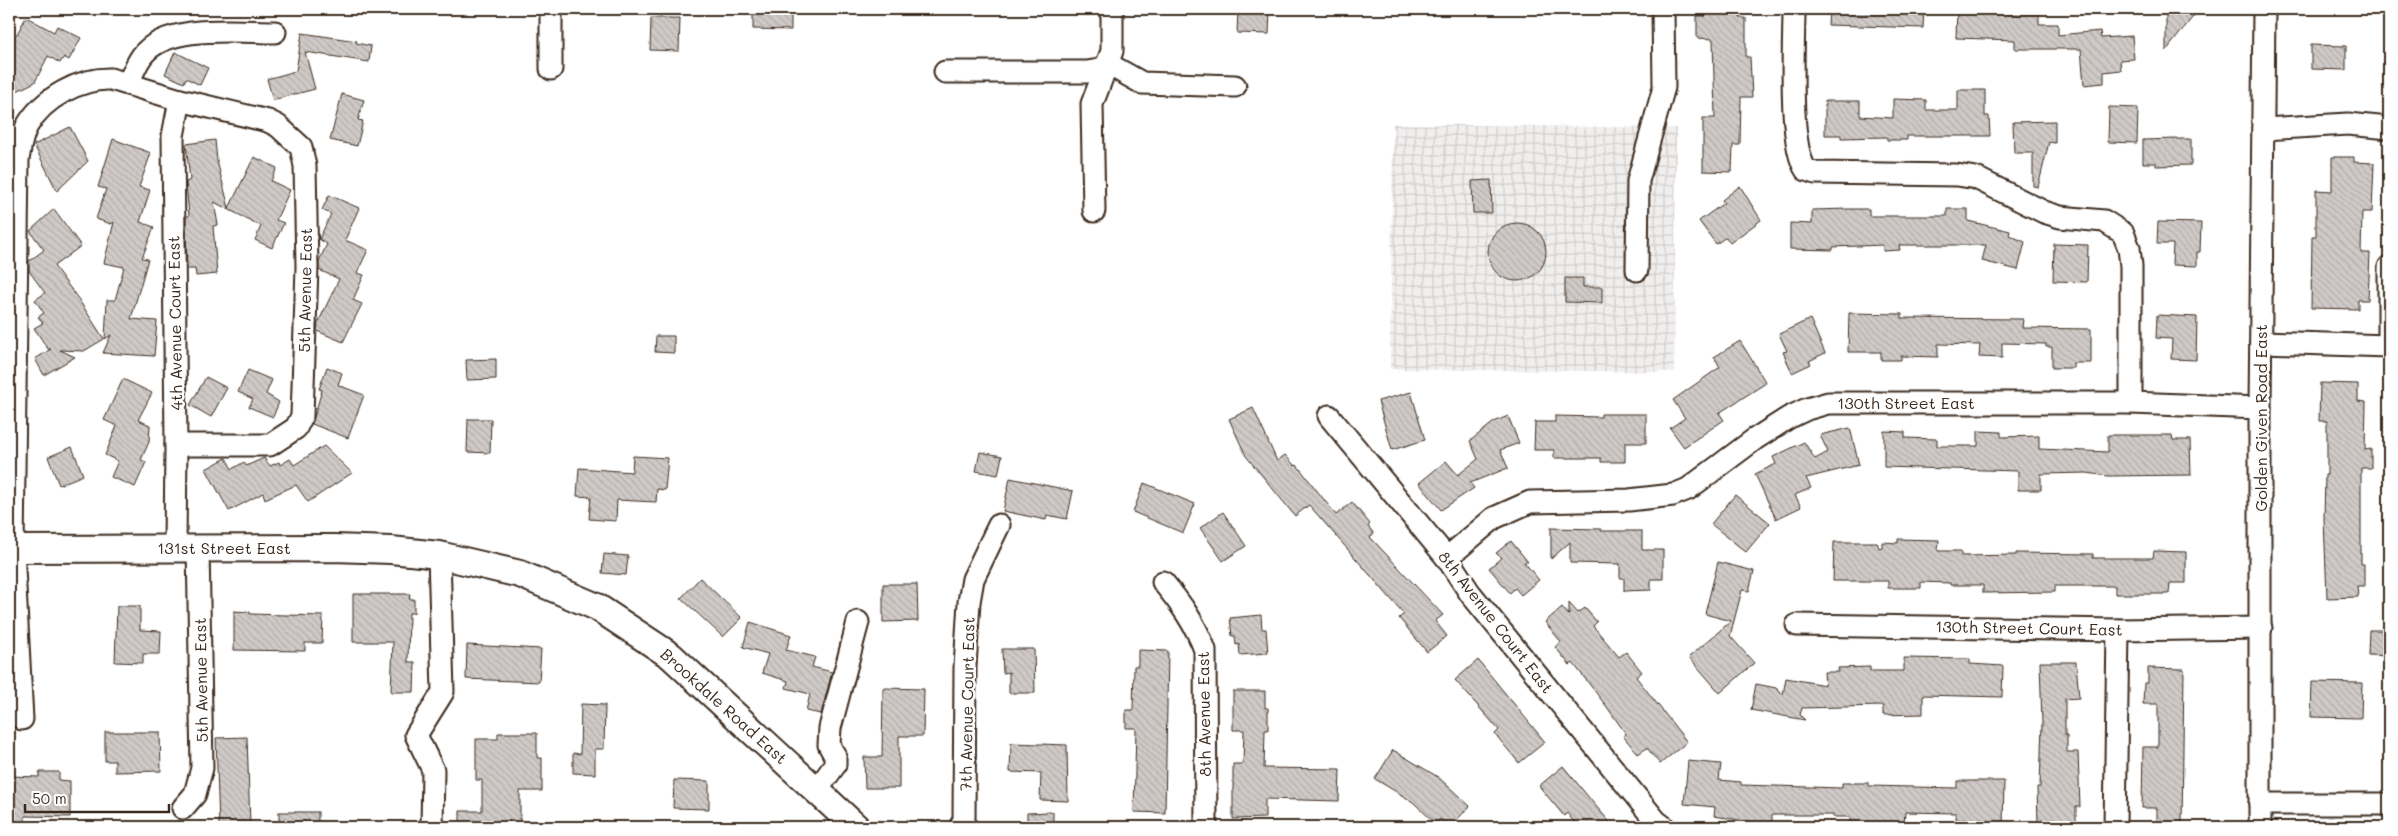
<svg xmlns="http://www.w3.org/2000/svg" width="2398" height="836" font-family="Mali,sans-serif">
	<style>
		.industrial { fill: url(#industrial-grid) }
		.building { fill: url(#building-back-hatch); stroke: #3b2a1e }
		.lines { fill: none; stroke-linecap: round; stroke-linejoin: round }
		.minor-casing { stroke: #3b2a1e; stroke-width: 25 }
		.major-casing { stroke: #3b2a1e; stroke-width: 30 }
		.minor { stroke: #fff; stroke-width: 21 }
		.major { stroke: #fff; stroke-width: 26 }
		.labels { text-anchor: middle; stroke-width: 5; stroke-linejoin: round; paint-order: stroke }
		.street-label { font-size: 16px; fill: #3b2a1e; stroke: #fff }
	</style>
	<defs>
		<pattern id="industrial-grid" width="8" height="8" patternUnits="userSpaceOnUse" patternTransform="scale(1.25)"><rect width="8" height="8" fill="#f1efee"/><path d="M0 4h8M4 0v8" fill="none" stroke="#d0cdcc"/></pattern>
		<pattern id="building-back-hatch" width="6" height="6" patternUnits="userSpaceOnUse" patternTransform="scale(1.25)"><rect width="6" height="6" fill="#cfcac7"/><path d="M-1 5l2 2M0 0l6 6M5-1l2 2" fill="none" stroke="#b3aeaa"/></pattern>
	</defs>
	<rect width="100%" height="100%" fill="#fff"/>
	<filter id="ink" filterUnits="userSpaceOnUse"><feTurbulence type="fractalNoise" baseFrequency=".02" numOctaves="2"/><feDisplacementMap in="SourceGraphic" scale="10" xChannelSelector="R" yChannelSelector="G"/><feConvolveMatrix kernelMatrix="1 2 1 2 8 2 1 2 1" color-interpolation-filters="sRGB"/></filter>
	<g filter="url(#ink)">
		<polygon class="industrial" points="1393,124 1676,128 1674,372 1390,369"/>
		<g class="building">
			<polygon points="753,9 791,9 791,30 753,29"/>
			<polygon points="1238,9 1270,9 1269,34 1237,33"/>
			<polygon points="1707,9 1740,9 1740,18 1746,18 1746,57 1750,57 1752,97 1741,97 1740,145 1733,145 1732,172 1703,171 1703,118 1715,118 1713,39 1697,38 1697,16 1706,16"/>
			<polygon points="1829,9 1924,9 1923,28 1828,25"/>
			<polygon points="1957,9 2039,9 2039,24 2058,24 2058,35 2100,31 2101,38 2132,36 2134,59 2120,60 2121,70 2104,72 2104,83 2084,85 2081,49 2015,49 2015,40 1956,38"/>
			<polygon points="2166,9 2199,9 2166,51"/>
			<polygon points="26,17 54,32 57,26 81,38 69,60 64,57 60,63 48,56 35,82 9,95 9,38 17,34"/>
			<polygon points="651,18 680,18 679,51 650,50"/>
			<polygon points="302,33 357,41 356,43 371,46 369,62 305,52 315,89 273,100 267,79 296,71"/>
			<polygon points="2311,45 2346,46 2346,70 2311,69"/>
			<polygon points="175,52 208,68 200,85 186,78 184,83 165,74"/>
			<polygon points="1958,90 1985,90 1985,116 1989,116 1990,136 1907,136 1907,140 1887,140 1887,137 1841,138 1841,135 1825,135 1825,101 1860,101 1860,116 1893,118 1893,99 1926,100 1926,110 1958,110"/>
			<polygon points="342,94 364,100 358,120 363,121 357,146 330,140"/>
			<polygon points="2109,107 2138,108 2137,143 2108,142"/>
			<polygon points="2055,121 2055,143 2049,142 2038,187 2033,186 2033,153 2014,153 2013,122"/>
			<polygon points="70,127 88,161 57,191 34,145"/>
			<polygon points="113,139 151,153 139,187 150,190 140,222 154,227 142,258 148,259 131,319 157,321 154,356 103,353 111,335 105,339 107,300 115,300 124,267 104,263 114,222 111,224 96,219 106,189 98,187"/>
			<polygon points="2178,139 2191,139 2191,165 2156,166 2156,163 2143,163 2143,140"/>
			<polygon points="215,140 217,161 229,208 254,157 277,168 271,181 290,190 276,220 284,223 272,248 255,240 261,226 214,202 218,225 213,226 217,274 196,276 195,269 187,269 186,216 189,216 186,182 190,180 186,144"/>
			<polygon points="2332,157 2354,157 2354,162 2374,163 2372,212 2362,212 2361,253 2370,253 2368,300 2358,300 2358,309 2311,308 2312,236 2316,236 2316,190 2332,191"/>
			<polygon points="1491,180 1492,213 1473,213 1472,181"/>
			<polygon points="1740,186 1761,220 1730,243 1726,237 1716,244 1699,221 1724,203 1722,200"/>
			<polygon points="329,195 359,208 345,240 368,250 357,273 364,275 353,300 362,304 343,342 317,331 318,323 339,279 319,270 319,261 327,244 319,239 331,214 322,210"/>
			<polygon points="54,209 81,246 54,266 79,300 104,339 84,351 60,350 75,357 44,375 35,359 51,349 48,349 34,328 43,323 38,317 44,313 35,300 45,293 29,271 29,261 44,250 30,231"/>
			<polygon points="1848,209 1869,209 1869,216 1947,216 1947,209 1968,209 1968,221 2010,231 2009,235 2025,242 2018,270 1982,261 1986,245 1899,245 1900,250 1883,251 1883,245 1833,247 1833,250 1790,249 1790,223 1812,224 1812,210"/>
			<polygon points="2158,222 2201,223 2200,252 2197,252 2197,266 2172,265 2173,244 2157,244"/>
			<circle cx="1517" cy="252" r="29"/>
			<polygon points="2054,244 2088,245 2087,282 2053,281"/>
			<polygon points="1565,278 1583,278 1583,287 1602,287 1602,303 1565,302"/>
			<polygon points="1849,313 1902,314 1902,318 2023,319 2022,328 2091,329 2091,363 2073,363 2073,368 2052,368 2052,347 2046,347 2046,344 2002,343 2002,358 1979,357 1980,345 1938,344 1938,357 1901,356 1901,360 1881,360 1881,352 1848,352"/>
			<polygon points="2157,315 2197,317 2196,360 2171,359 2172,339 2156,338"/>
			<polygon points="1810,319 1825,353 1809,361 1811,364 1792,373 1783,352 1787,351 1779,334"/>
			<polygon points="656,336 674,336 674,353 655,352"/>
			<polygon points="1740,341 1766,383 1719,413 1724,420 1684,447 1670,428 1685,418 1673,400 1720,367 1714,357"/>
			<polygon points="496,359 496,379 467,380 466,360"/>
			<polygon points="327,367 342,373 338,385 364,395 348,438 312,424 322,390 319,389"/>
			<polygon points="248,370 272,380 266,394 279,402 273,417 249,407 253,399 238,392"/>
			<polygon points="206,377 227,388 211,417 190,405"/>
			<polygon points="123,379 152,393 138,420 150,425 149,442 141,460 146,462 135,487 111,477 118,461 105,455 117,426 104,420"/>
			<polygon points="2320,383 2358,384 2358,401 2366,402 2365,450 2371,449 2371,468 2361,468 2361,564 2364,564 2364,586 2357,586 2358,597 2327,598 2324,519 2325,475 2327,475 2327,421 2319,421"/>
			<polygon points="1411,392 1425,440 1392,450 1378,401"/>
			<polygon points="1253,408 1277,461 1285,455 1295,466 1297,465 1336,515 1352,502 1370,524 1368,526 1374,534 1370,537 1443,615 1435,621 1447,636 1427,652 1399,618 1404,614 1309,505 1295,516 1246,456 1229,419"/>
			<polygon points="1601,414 1646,414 1646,443 1625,443 1625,462 1601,462 1601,458 1554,458 1554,450 1534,450 1535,422 1555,422 1555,416 1601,417"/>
			<polygon points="1508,416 1519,443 1500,450 1508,468 1470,483 1474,488 1441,510 1419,483 1446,461 1458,475 1478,459 1470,441 1494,422"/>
			<polygon points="468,419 491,419 490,453 467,452"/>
			<polygon points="1850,428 1859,465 1806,478 1811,488 1795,495 1801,507 1776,519 1755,474 1776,464 1773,457 1804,442 1815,459 1828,452 1820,435"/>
			<polygon points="1884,431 1905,432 1905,438 1937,439 1937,446 1978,446 1978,431 2001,432 2001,437 2039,436 2039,449 2108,452 2108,435 2172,435 2173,440 2190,440 2191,475 2108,476 2087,473 2041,474 2041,490 2018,490 2018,471 1884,467"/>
			<polygon points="324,446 352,473 308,502 296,485 265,499 263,493 229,511 206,469 226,458 232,469 244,462 246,466 264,458 270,466 279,462 280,465 290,459 294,465"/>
			<polygon points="72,447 83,475 59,485 48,457"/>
			<polygon points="980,452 1002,456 998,475 976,471"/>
			<polygon points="633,456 668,458 665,490 657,489 656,502 617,500 616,521 589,519 591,497 577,496 579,468 632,472"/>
			<polygon points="1010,478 1073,491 1067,519 1047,515 1046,520 1003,511"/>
			<polygon points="1144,483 1195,504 1183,533 1133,512"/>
			<polygon points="1735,495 1770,523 1746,552 1711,524"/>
			<polygon points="1223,512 1246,546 1223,561 1200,528"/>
			<polygon points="1551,528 1601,529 1601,531 1642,531 1642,550 1663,550 1663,579 1651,579 1651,590 1624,591 1624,578 1620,578 1620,564 1570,563 1570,542 1551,559"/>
			<polygon points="1898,539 1939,540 1938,551 1961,551 1961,556 2016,555 2016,553 2093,554 2093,558 2153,558 2154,551 2186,552 2186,583 2170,583 2169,594 2115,594 2115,586 2055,586 2055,592 1983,593 1983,585 1950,585 1950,583 1921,582 1921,588 1888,588 1888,581 1833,581 1834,542 1877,542 1879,548 1882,547 1882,542 1898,543"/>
			<polygon points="1511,541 1528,562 1524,562 1539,580 1521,595 1515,588 1510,593 1489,568 1501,558 1496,553"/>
			<polygon points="604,554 628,556 626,575 602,573"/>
			<polygon points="1718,562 1754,571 1749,591 1742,590 1730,636 1754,663 1720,693 1689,657 1731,621 1705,614"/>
			<polygon points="700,578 742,618 723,637 681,598"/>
			<polygon points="883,584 917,584 918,621 883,622"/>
			<polygon points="353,594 410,594 409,599 414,599 414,613 409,613 408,662 415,662 414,692 391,692 393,642 353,642"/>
			<polygon points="1569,603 1578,613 1585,608 1597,622 1593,626 1619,657 1626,652 1642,672 1636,677 1687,742 1660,764 1647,748 1638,754 1623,736 1626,734 1607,707 1573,663 1570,665 1555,647 1561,642 1545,622 1562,607 1569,615"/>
			<polygon points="117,606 140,606 140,630 161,631 160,654 143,654 143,663 115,662"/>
			<polygon points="234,611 250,612 250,614 323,616 322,643 305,643 305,651 234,650"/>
			<polygon points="1261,615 1262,629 1266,629 1268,653 1240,655 1239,644 1236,645 1235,636 1232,636 1230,618"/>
			<polygon points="750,622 791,635 786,650 815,657 812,667 832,672 821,714 806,711 810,694 786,688 788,681 762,673 768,654 743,647"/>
			<polygon points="2369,630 2389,630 2389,656 2368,655"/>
			<polygon points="467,645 541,649 539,682 466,679"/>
			<polygon points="1002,649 1034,649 1035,693 1009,693 1009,672 1003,673"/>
			<polygon points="1138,650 1168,651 1165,813 1134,812 1136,728 1126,728 1126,710 1133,710 1134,666 1138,666"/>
			<polygon points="1904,658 1970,659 1970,664 2003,666 2002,697 1923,695 1923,714 1883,715 1883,706 1802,708 1800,715 1805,720 1751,710 1756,684 1776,688 1783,695 1786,678 1825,685 1824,672 1839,672 1838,668 1870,667 1870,671 1904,671"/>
			<polygon points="1478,660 1545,742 1519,763 1495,734 1499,730 1455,680"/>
			<polygon points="2040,662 2076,662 2079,698 2065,699 2065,735 2067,735 2067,752 2078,752 2080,807 2076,807 2076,823 2038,824 2037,787 2040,787 2042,723"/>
			<polygon points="2148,668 2184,669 2182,827 2157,827 2157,808 2142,808 2143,747 2158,747 2158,704 2143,704 2144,683 2148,683"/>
			<polygon points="2312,682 2362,683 2361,718 2311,717"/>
			<polygon points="883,688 924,689 923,736 899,736 899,788 865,788 864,757 882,757"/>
			<polygon points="1233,691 1265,691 1265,708 1268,708 1268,730 1265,730 1264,768 1340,769 1339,801 1265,799 1265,818 1233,819 1233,764 1243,764 1244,730 1233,730"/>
			<polygon points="581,704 605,705 604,749 595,749 595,774 573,773 573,753 580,754"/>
			<polygon points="105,732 160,732 161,771 115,772 115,761 105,761"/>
			<polygon points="498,733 537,733 537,758 542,758 542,791 520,791 520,827 460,827 460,811 482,811 482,780 476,780 476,739 498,739"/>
			<polygon points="247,737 250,825 219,826 216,738"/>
			<polygon points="1011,743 1067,745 1068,801 1040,800 1041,773 1010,772"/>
			<polygon points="1393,750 1438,777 1470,806 1450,827 1440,819 1436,824 1413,802 1375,779"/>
			<polygon points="1688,761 1721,764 1719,780 1741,782 1741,785 1842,788 1842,783 1869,783 1869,786 1957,788 1957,781 2004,781 2003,826 1982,826 1983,820 1956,820 1956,813 1905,812 1904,825 1850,824 1850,817 1833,817 1833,815 1772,815 1772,822 1752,822 1714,816 1715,807 1684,804"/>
			<polygon points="1563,766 1595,805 1614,827 1578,827 1567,813 1564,816 1539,786"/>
			<polygon points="39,772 59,772 59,780 70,781 70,817 25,816 25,827 9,827 9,776 39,777"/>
			<polygon points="674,780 709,781 709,809 673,808"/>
			<rect x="279" y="812" width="39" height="15"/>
			<polygon points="1053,812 1053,827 1027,827 1027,813"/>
		</g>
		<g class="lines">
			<g class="minor-casing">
				<g id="minor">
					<polyline points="551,9 551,69"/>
					<path d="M 1794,9 C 1794,45 1788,144 1806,170 L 1815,173 L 1957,175 L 1976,178 L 2044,212 L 2060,217 L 2104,221 L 2123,233 L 2129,248 L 2131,266 L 2131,403"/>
					<polyline points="1108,64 1142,83 1235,86"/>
					<polyline points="945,72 1087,72 1099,70 1108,64"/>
					<path d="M 128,84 C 132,75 136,64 142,56 C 166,23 238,32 275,32"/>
					<polyline points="2263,129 2348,124 2389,128"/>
					<polyline points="1094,211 1092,104 1112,51 1112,9"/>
					<polyline points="2389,267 2389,346"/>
					<polyline points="1637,270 1638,181 1664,87 1663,9"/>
					<polyline points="2261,342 2389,346"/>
					<polyline points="1329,416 1447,558 1470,593 1656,821 1664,827"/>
					<polyline points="175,548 176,445 173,136 180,100"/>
					<polyline points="1447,558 1494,518 1530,502 1629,500 1673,495 1688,489 1755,439 1788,418 1807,409 1828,403 2131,403 2260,408"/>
					<path d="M 1163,582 C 1181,604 1195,623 1205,650 L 1206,827"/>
					<polyline points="1797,625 2118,630 2261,628"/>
					<path d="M 22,719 L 13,549 L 18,160 C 20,149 21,137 27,126 C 43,98 80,78 111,79 L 180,100 L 268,121 L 278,126 L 301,147 L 305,166 L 307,267 L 302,416 L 296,428 L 270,445 L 176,445"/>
					<polyline points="817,790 835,765 835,756 829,745 830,728 858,622"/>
					<polyline points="2260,804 2389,804"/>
					<polyline points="183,808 195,794 202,768 198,547"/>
					<polyline points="432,827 433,770 416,735 443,692 439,555"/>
					<polyline points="960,827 964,820 965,667 969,602 973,579 999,525"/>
					<polyline points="2115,827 2118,630"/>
					<polyline points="2260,827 2260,408 2264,9"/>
				</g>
			</g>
			<g class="major-casing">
				<polyline id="major" points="9,549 334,548 391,550 439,555 520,574 597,607 671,656 856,827"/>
			</g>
			<use href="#minor" class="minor"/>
			<use href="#major" class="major"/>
		</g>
	</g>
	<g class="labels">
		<g class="street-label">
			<text transform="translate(305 290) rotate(-89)" y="6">5th Avenue East</text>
			<text transform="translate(175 323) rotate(-91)" y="6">4th Avenue Court East</text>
			<text x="1906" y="409">130th Street East</text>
			<text transform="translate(2261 418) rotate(-90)" y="6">Golden Given Road East</text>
			<text x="224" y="554">131st Street East</text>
			<text transform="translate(1496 622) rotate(52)" y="6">8th Avenue Court East</text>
			<text transform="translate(2029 628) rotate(1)" y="6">130th Street Court East</text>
			<text transform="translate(201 680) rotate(-91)" y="6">5th Avenue East</text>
			<text transform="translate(967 704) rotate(-89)" y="6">7th Avenue Court East</text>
			<text transform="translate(724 706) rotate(42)" y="6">Brookdale Road East</text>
			<text transform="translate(1204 714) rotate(-91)" y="6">8th Avenue East</text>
		</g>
	</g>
	<rect width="2398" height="836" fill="none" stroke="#fff" stroke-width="30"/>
	<rect x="15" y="15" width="2368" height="806" fill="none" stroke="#3b2a1e" stroke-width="2" filter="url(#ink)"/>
	<path d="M25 804v8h144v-8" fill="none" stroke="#3b2a1e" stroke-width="2.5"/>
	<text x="32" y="804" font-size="15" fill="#3b2a1e" stroke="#ffffff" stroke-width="4" paint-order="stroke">50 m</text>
</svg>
